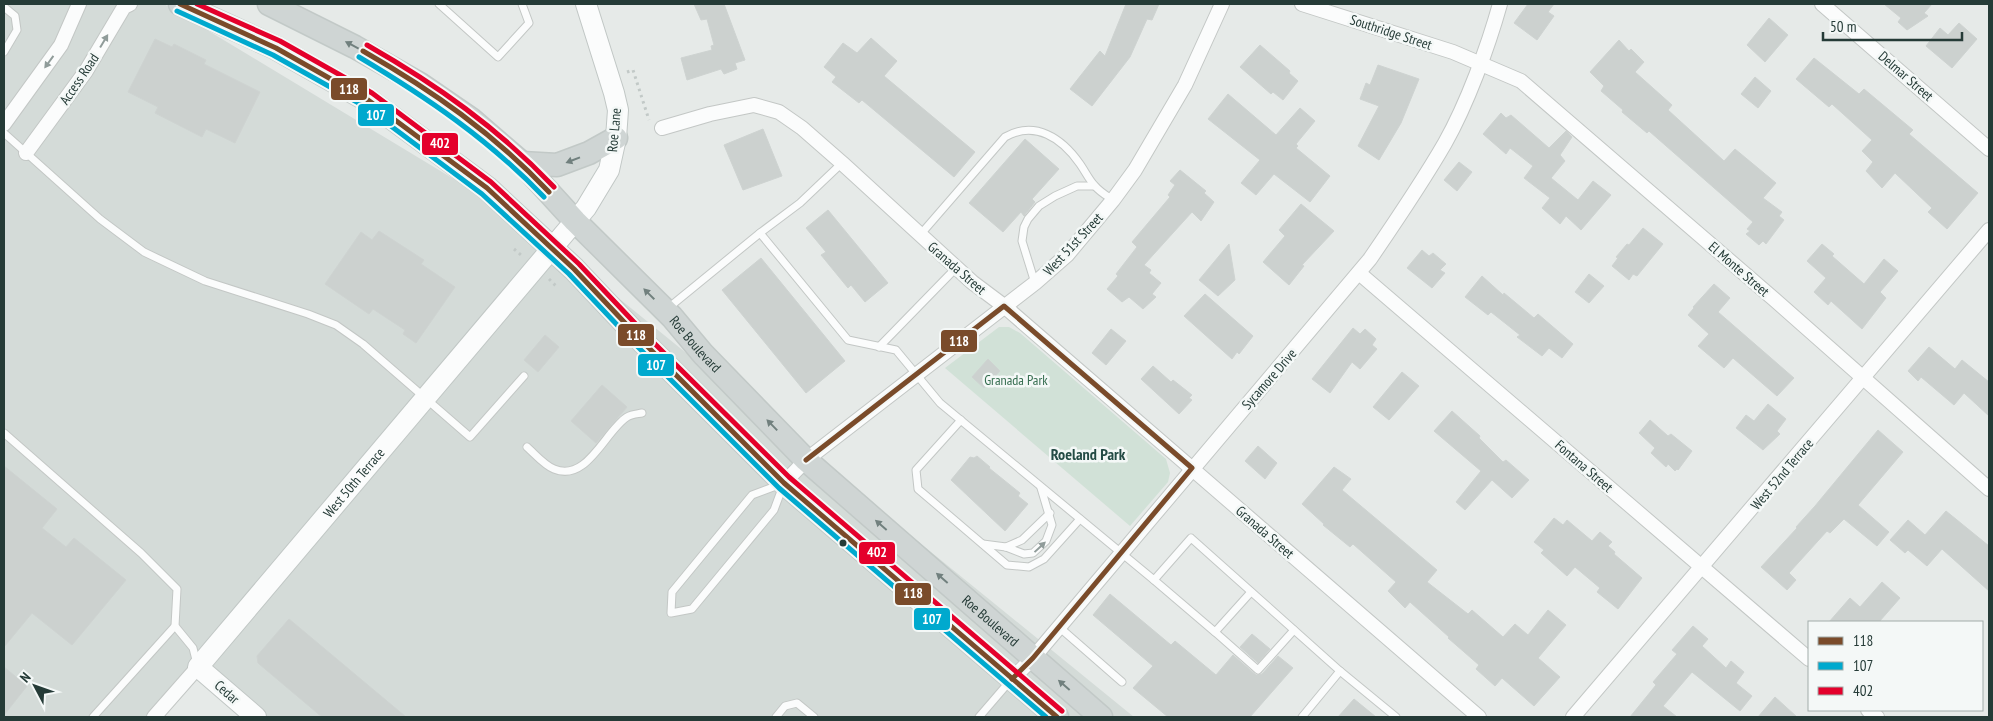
<svg xmlns="http://www.w3.org/2000/svg" width="1993" height="721" font-family="'PT Sans Narrow',sans-serif">
	<style>
		.built { fill: #d4dbd8 }
		.green { fill: #d1e1d7 }
		.building { fill: #ccd1cf; stroke: #ced3d1 }
		.lines { fill: none; stroke-linecap: round; stroke-linejoin: round }
		.lane-casing { stroke: #c3c7c5; stroke-width: 9 }
		.street-casing { stroke: #c3c7c5; stroke-width: 16 }
		.secondary-casing { stroke: #c1c7c5; stroke-width: 22 }
		.primary-casing { stroke: #c2c9c7; stroke-width: 25 }
		.path { stroke: #c2c9c7; stroke-width: 3; stroke-dasharray: 2.5 4; stroke-linecap: butt }
		.lane { stroke: #fbfcfc; stroke-width: 7 }
		.street { stroke: #fbfcfc; stroke-width: 14 }
		.secondary { stroke: #fbfcfc; stroke-width: 20 }
		.primary { stroke: #cfd5d4; stroke-width: 22 }
		.bus-1-casing { stroke: #f4f8f7; stroke-width: 9 }
		.bus-2-casing { stroke: #f4f8f7; stroke-width: 9 }
		.bus-3-casing { stroke: #f4f8f7; stroke-width: 9 }
		.bus-1 { stroke: #7a4b2a; stroke-width: 5 }
		.bus-2 { stroke: #00a9ce; stroke-width: 5 }
		.bus-3 { stroke: #e4002b; stroke-width: 5 }
		.oneway { fill: #909c9a }
		.oneway2 { fill: #71807e }
		.bus-dot { fill: #253b37; stroke: #f4f8f7; stroke-width: 2 }
		.labels { text-anchor: middle; stroke-width: 5; stroke-linejoin: round; paint-order: stroke }
		.street-label { font-size: 14px; fill: #253b37; stroke: #f4f8f7 }
		.park-label { font-size: 14px; fill: #356d4f; stroke: #f4f8f7 }
		.quarter-label { font-size: 16px; font-weight: bold; fill: #244b45; stroke: #f4f8f7 }
		.line-badge { stroke: #f4f8f7; stroke-width: 2 }
		.badge-label { font-size: 14px; text-anchor: middle; font-weight: bold; fill: #fff }
	</style>
	<rect width="100%" height="100%" fill="#e6eae8"/>
	<polygon class="built" points="4,4 164,4 525,222 1134,717 259,717 198,667 147,717 4,717"/>
	<polygon class="green" points="999,327 1009,327 1020,333 1166,459 1170,473 1168,482 1130,526 945,368"/>
	<g class="building">
		<polygon points="694,4 724,4 745,60 735,63 737,69 724,74 721,69 687,80 681,58 712,50 711,46 714,45 707,19 701,20"/>
		<polygon points="1126,4 1159,4 1152,20 1147,19 1130,57 1092,106 1070,89 1100,51 1105,56"/>
		<polygon points="1528,4 1554,4 1548,12 1554,16 1537,40 1514,23"/>
		<polygon points="1884,4 1932,4 1924,13 1928,16 1907,30 1898,22 1901,18"/>
		<polygon points="1769,18 1788,35 1765,62 1747,45"/>
		<polygon points="1959,23 1977,39 1952,68 1926,46 1940,28 1948,35"/>
		<polygon points="871,38 897,61 884,76 975,152 954,177 862,100 859,103 832,82 836,77 824,67 843,43 857,53"/>
		<polygon points="155,39 172,47 174,44 206,60 204,64 260,92 235,143 206,129 202,137 155,113 158,107 128,92"/>
		<polygon points="1619,40 1629,51 1631,49 1644,62 1635,72 1672,105 1668,110 1724,161 1735,149 1776,183 1763,198 1782,212 1779,216 1784,220 1766,244 1763,241 1759,245 1746,234 1750,231 1747,229 1753,222 1649,131 1647,133 1622,112 1623,110 1601,91 1604,86 1590,72"/>
		<polygon points="1260,45 1290,71 1289,73 1298,81 1283,100 1273,92 1271,94 1240,67"/>
		<polygon points="1814,58 1859,94 1864,89 1913,130 1909,134 1978,193 1947,229 1928,212 1932,208 1895,173 1882,188 1866,171 1873,162 1862,151 1872,140 1832,104 1829,107 1796,79"/>
		<polygon points="1378,65 1419,79 1401,123 1379,160 1358,146 1379,106 1360,99 1366,83 1370,85"/>
		<polygon points="1755,77 1771,91 1758,108 1741,94"/>
		<polygon points="1228,94 1276,135 1300,108 1315,121 1296,144 1298,146 1296,148 1330,176 1310,202 1274,174 1256,195 1241,183 1260,160 1208,119"/>
		<polygon points="1501,113 1506,118 1511,115 1549,148 1566,131 1572,137 1560,155 1565,161 1551,178 1578,200 1593,181 1611,195 1581,230 1566,216 1560,224 1542,208 1550,198 1524,178 1533,166 1510,148 1506,154 1483,134"/>
		<polygon points="763,129 782,176 743,190 724,145"/>
		<polygon points="1025,139 1059,169 1032,199 1035,202 1024,216 1021,212 1003,232 969,203"/>
		<polygon points="1459,162 1472,172 1457,191 1444,180"/>
		<polygon points="1180,170 1206,191 1204,193 1214,202 1201,221 1192,212 1144,265 1151,270 1149,273 1161,283 1152,294 1156,297 1143,309 1129,297 1122,302 1107,289 1118,276 1116,274 1137,247 1132,242 1170,197 1168,195 1175,185 1170,181"/>
		<polygon points="1301,204 1334,231 1302,265 1304,266 1289,285 1263,262 1285,236 1279,230"/>
		<polygon points="828,210 888,283 865,302 851,285 848,288 821,255 826,252 806,228"/>
		<polygon points="1643,228 1663,244 1637,276 1633,274 1629,280 1612,266 1618,258 1616,257 1627,244 1629,245"/>
		<polygon points="379,231 424,260 421,264 455,287 416,343 403,334 405,330 373,309 369,314 325,284 361,232 372,240"/>
		<polygon points="1229,244 1235,280 1218,296 1199,280"/>
		<polygon points="1822,244 1834,254 1832,256 1864,284 1884,259 1898,271 1880,292 1886,298 1862,329 1831,301 1828,305 1814,292 1826,278 1807,261"/>
		<polygon points="1422,250 1429,256 1433,253 1446,264 1440,270 1445,273 1432,288 1407,268"/>
		<polygon points="761,258 845,361 806,393 722,290"/>
		<polygon points="1589,274 1604,286 1589,303 1575,292"/>
		<polygon points="1482,276 1503,295 1504,293 1534,318 1538,314 1573,344 1562,358 1549,348 1542,356 1517,337 1520,335 1491,312 1488,315 1465,297"/>
		<polygon points="1714,284 1730,298 1718,312 1794,378 1777,396 1733,358 1724,368 1698,346 1709,334 1688,315 1694,308 1693,307"/>
		<polygon points="1205,294 1253,336 1239,354 1237,352 1232,359 1184,316"/>
		<polygon points="1353,328 1360,334 1365,329 1376,339 1372,345 1377,349 1360,369 1352,362 1330,393 1312,379"/>
		<polygon points="1111,329 1126,341 1106,365 1092,353"/>
		<polygon points="545,335 559,347 538,372 524,360"/>
		<polygon points="1929,347 1955,369 1962,360 1989,382 1989,416 1964,393 1954,405 1921,377 1918,381 1908,371"/>
		<polygon points="988,359 1000,371 984,388 972,377"/>
		<polygon points="1153,366 1171,382 1173,380 1192,395 1189,398 1192,400 1179,414 1141,379"/>
		<polygon points="1402,372 1419,386 1389,420 1373,407"/>
		<polygon points="602,385 627,407 596,443 571,421"/>
		<polygon points="1768,404 1786,419 1777,431 1780,434 1763,450 1736,428 1746,415 1754,421"/>
		<polygon points="1452,411 1480,436 1479,438 1503,462 1506,460 1529,480 1512,498 1492,480 1465,510 1456,502 1481,471 1434,431"/>
		<polygon points="1650,420 1668,436 1671,434 1692,451 1678,470 1677,469 1675,471 1668,464 1666,467 1651,453 1655,448 1639,433"/>
		<polygon points="1878,430 1903,452 1858,505 1889,532 1877,546 1844,519 1830,533 1827,531 1789,573 1796,580 1787,590 1761,567 1797,528 1796,527 1815,506"/>
		<polygon points="1258,446 1277,463 1265,479 1245,461"/>
		<polygon points="977,456 990,467 989,468 1020,493 1018,496 1028,504 1005,531 951,480 970,457 974,458"/>
		<polygon points="4,466 57,509 42,528 66,547 74,538 126,580 72,645 32,613 4,647"/>
		<polygon points="1334,467 1351,479 1342,490 1437,570 1427,582 1468,614 1472,610 1503,637 1515,624 1528,635 1548,610 1566,625 1538,658 1560,677 1534,706 1502,678 1495,686 1476,669 1479,665 1448,638 1449,637 1410,602 1405,608 1388,591 1396,582 1353,544 1350,547 1323,525 1324,524 1302,504"/>
		<polygon points="1946,511 1989,546 1989,591 1942,549 1927,566 1908,550 1905,553 1890,540 1908,520 1925,535"/>
		<polygon points="1554,518 1563,525 1567,520 1592,541 1600,532 1612,542 1608,546 1615,552 1614,554 1642,578 1618,609 1597,592 1600,588 1575,567 1567,576 1541,553 1544,550 1534,542"/>
		<polygon points="1882,582 1900,598 1879,622 1829,622 1850,598 1860,607"/>
		<polygon points="1110,594 1171,645 1175,641 1216,675 1233,655 1256,675 1262,674 1278,656 1293,668 1250,717 1168,717 1133,688 1153,666 1093,615"/>
		<polygon points="289,619 406,717 322,717 258,663 257,656"/>
		<polygon points="1693,626 1708,639 1702,646 1726,668 1731,661 1744,672 1736,683 1752,696 1740,711 1692,672 1663,706 1677,717 1630,717 1656,685 1653,682 1677,654 1672,650"/>
		<polygon points="1252,634 1270,649 1258,663 1240,647"/>
		<polygon points="4,667 27,686 4,715"/>
		<polygon points="1775,697 1797,717 1758,717"/>
		<polygon points="1354,699 1376,717 1338,717"/>
	</g>
	<g class="lines">
		<g class="lane-casing">
			<g id="lane">
				<polyline points="439,4 498,57 529,23 522,4"/>
				<polyline points="4,7 15,16 17,30 4,52"/>
				<polyline points="4,133 100,219 144,252 205,281 308,314 336,325 363,344 470,437 524,376"/>
				<polyline points="760,233 800,203 842,163"/>
				<path d="M 920,235 L 1005,137 C 1035,120 1062,138 1080,164 C 1085,171 1089,180 1095,186 C 1100,192 1107,196 1113,200"/>
				<polyline points="1035,283 1022,241 1024,227 1028,219 1039,206 1055,196 1077,186 1094,186"/>
				<polyline points="667,309 760,233 848,340 896,350 940,403 1154,580 1191,538 1340,671 1396,717"/>
				<polyline points="879,347 956,268"/>
				<polyline points="961,420 916,470 918,489 1007,565 1029,567 1044,559 1080,519"/>
				<polyline points="4,433 141,553 177,589 175,626 193,648 197,664"/>
				<path d="M 527,447 C 535,454 544,465 554,469 C 587,483 605,431 627,417 C 632,414 637,414 642,413"/>
				<polygon points="784,483 774,510 692,609 671,613 672,592 752,495"/>
				<polyline points="983,544 1006,547 1024,554 1033,553 1046,541 1052,525 1041,488"/>
				<polyline points="1006,547 1022,540 1050,513"/>
				<polyline points="1154,580 1215,632 1251,592"/>
				<polyline points="1059,627 1122,682"/>
				<polyline points="1215,632 1258,670 1294,630"/>
				<polyline points="93,717 175,626"/>
				<polyline points="776,717 785,706 797,703 814,717"/>
				<polyline points="979,717 1010,681"/>
				<polyline points="1302,717 1340,671"/>
			</g>
		</g>
		<g class="street-casing">
			<g id="street">
				<polyline points="1302,4 1453,52 1521,81 1775,300 1989,489"/>
				<polyline points="1822,4 1989,149"/>
				<polyline points="4,124 61,45 79,4"/>
				<polyline points="662,128 710,114 754,105 779,112 802,128 842,163 972,282 1004,306 1479,717"/>
				<polyline points="26,153 86,71 124,7 130,4"/>
				<polyline points="1359,273 1809,659"/>
				<polyline points="784,483 806,460 1035,283 1067,255 1113,200 1135,170 1185,85 1222,4"/>
				<path d="M 1012,679 L 1033,658 L 1370,259 C 1396,221 1422,183 1445,143 C 1467,104 1488,47 1500,4"/>
				<polyline points="1868,710 1877,717"/>
				<polyline points="154,717 198,667"/>
				<polyline points="1573,717 1989,230"/>
			</g>
		</g>
		<g class="secondary-casing">
			<g id="secondary">
				<path id="s1" d="M 256,717 L 198,667 L 586,208 L 609,170 L 616,138 L 618,110 L 614,93 L 586,4"/>
			</g>
		</g>
		<g class="primary-casing">
			<g id="primary">
				<polyline points="180,4 276,48 368,100 487,188 574,269 643,342 784,483 1057,717"/>
				<path id="s2" d="M 269,4 L 355,47 L 420,84 L 471,119 L 522,163 L 575,221 L 672,317 L 703,354 L 806,460 L 1101,717"/>
				<polyline points="522,163 557,165 589,153 616,138"/>
			</g>
		</g>
		<g class="path">
			<polyline points="627,72 633,70 649,120"/>
			<polyline points="514,249 521,255"/>
			<polyline points="549,279 557,287"/>
		</g>
		<use href="#lane" class="lane"/>
		<use href="#street" class="street"/>
		<use href="#secondary" class="secondary"/>
		<use href="#primary" class="primary"/>
		<g class="bus-1-casing">
			<g id="bus-1">
				<polyline points="180,4 276,48 368,100 487,188 574,269 643,342 784,483 1057,717"/>
				<path d="M 363,51 C 433,91 493,133 549,192"/>
				<polyline points="806,460 1004,306 1192,468 1033,658 1012,679"/>
			</g>
		</g>
		<g class="bus-2-casing">
			<g id="bus-2">
				<polyline points="177,11 273,55 364,106 482,194 569,274 638,347 779,488 1046,717"/>
				<path d="M 359,57 C 428,98 488,139 544,197"/>
			</g>
		</g>
		<g class="bus-3-casing">
			<g id="bus-3">
				<polyline points="197,4 280,41 372,93 491,182 579,264 648,337 789,477 1062,711"/>
				<path d="M 367,45 C 437,85 498,128 554,187"/>
			</g>
		</g>
		<use href="#bus-1" class="bus-1"/>
		<use href="#bus-2" class="bus-2"/>
		<use href="#bus-3" class="bus-3"/>
	</g>
	<defs><path id="oneway-solid" d="M-6-.8H1V-3.2L6.5 0L1 3.2V.8H-6Z" transform="scale(1.25)"/></defs>
	<g class="oneway">
		<use href="#oneway-solid" transform="translate(104 41) rotate(-59)"/>
		<use href="#oneway-solid" transform="translate(49 62) rotate(126)"/>
		<use href="#oneway-solid" transform="translate(1040 547) rotate(-43)"/>
	</g>
	<g class="oneway2">
		<use href="#oneway-solid" transform="translate(352 45) rotate(-152)"/>
		<use href="#oneway-solid" transform="translate(573 160) rotate(159)"/>
		<use href="#oneway-solid" transform="translate(649 294) rotate(-135)"/>
		<use href="#oneway-solid" transform="translate(772 425) rotate(-134)"/>
		<use href="#oneway-solid" transform="translate(881 525) rotate(-139)"/>
		<use href="#oneway-solid" transform="translate(942 578) rotate(-139)"/>
		<use href="#oneway-solid" transform="translate(1064 685) rotate(-139)"/>
	</g>
	<circle class="bus-dot" cx="843" cy="543" r="4.5"/>
	<g class="labels">
		<g class="street-label">
			<text transform="translate(1391 32) rotate(18)" y="5">Southridge Street</text>
			<text transform="translate(1906 76) rotate(41)" y="5">Delmar Street</text>
			<text transform="translate(79 79) rotate(-56)" y="5">Access Road</text>
			<text transform="translate(614 130) rotate(-85)" y="5">Roe Lane</text>
			<text transform="translate(1073 244) rotate(-47)" y="5">West 51st Street</text>
			<text transform="translate(957 268) rotate(41)" y="5">Granada Street</text>
			<text transform="translate(1739 269) rotate(41)" y="5">El Monte Street</text>
			<text dy="5" stroke="none"><textPath href="#s2" startOffset="551">Roe Boulevard</textPath></text>
			<text transform="translate(1269 379) rotate(-49)" y="5">Sycamore Drive</text>
			<text transform="translate(1584 466) rotate(41)" y="5">Fontana Street</text>
			<text transform="translate(1782 474) rotate(-50)" y="5">West 52nd Terrace</text>
			<text dy="5" stroke="none"><textPath href="#s1" startOffset="318">West 50th Terrace</textPath></text>
			<text transform="translate(1265 532) rotate(41)" y="5">Granada Street</text>
			<text dy="5" stroke="none"><textPath href="#s2" startOffset="956">Roe Boulevard</textPath></text>
			<text transform="translate(227 692) rotate(41)" y="5">Cedar</text>
		</g>
		<g class="park-label">
			<text x="1016" y="385">Granada Park</text>
		</g>
		<g class="quarter-label">
			<text x="1088" y="460">Roeland Park</text>
		</g>
	</g>
	<g class="line-badge">
		<rect x="330" y="77" width="38" height="24" rx="5" fill="#7a4b2a"/>
		<rect x="357" y="103" width="38" height="24" rx="5" fill="#00a9ce"/>
		<rect x="421" y="132" width="38" height="24" rx="5" fill="#e4002b"/>
		<rect x="617" y="323" width="38" height="24" rx="5" fill="#7a4b2a"/>
		<rect x="940" y="329" width="38" height="24" rx="5" fill="#7a4b2a"/>
		<rect x="637" y="353" width="38" height="24" rx="5" fill="#00a9ce"/>
		<rect x="858" y="541" width="38" height="24" rx="5" fill="#e4002b"/>
		<rect x="894" y="582" width="38" height="24" rx="5" fill="#7a4b2a"/>
		<rect x="913" y="607" width="38" height="24" rx="5" fill="#00a9ce"/>
	</g>
	<g class="badge-label">
		<text x="349" y="94">118</text>
		<text x="376" y="120">107</text>
		<text x="440" y="148">402</text>
		<text x="636" y="340">118</text>
		<text x="959" y="346">118</text>
		<text x="656" y="370">107</text>
		<text x="877" y="557">402</text>
		<text x="913" y="598">118</text>
		<text x="932" y="624">107</text>
	</g>
	<rect width="1993" height="721" fill="none" stroke="#253b37" stroke-width="10"/>
	<rect x="1808" y="621" width="175" height="90" fill="#f4f8f7" stroke="#a1acaa"/>
	<rect x="1818" y="637" width="25" height="8" fill="#7a4b2a" stroke="#a1acaa"/>
	<text x="1853" y="646" font-size="15" fill="#253b37">118</text>
	<rect x="1818" y="662" width="25" height="8" fill="#00a9ce" stroke="#a1acaa"/>
	<text x="1853" y="671" font-size="15" fill="#253b37">107</text>
	<rect x="1818" y="687" width="25" height="8" fill="#e4002b" stroke="#a1acaa"/>
	<text x="1853" y="696" font-size="15" fill="#253b37">402</text>
	<g transform="translate(35 686) rotate(311)" stroke="#f4f8f7" stroke-width="4" paint-order="stroke">
	<path d="M0-4L9 19L0 12L-9 19Z" fill="#253b37"/>
	<text y="-8" font-size="14" font-weight="bold" text-anchor="middle" fill="#253b37">N</text>
	</g>
	<path d="M1823 32v8h139v-8" fill="none" stroke="#253b37" stroke-width="2.5"/>
	<text x="1830" y="32" font-size="15" fill="#253b37" stroke="#f4f8f7" stroke-width="4" paint-order="stroke">50 m</text>
</svg>
